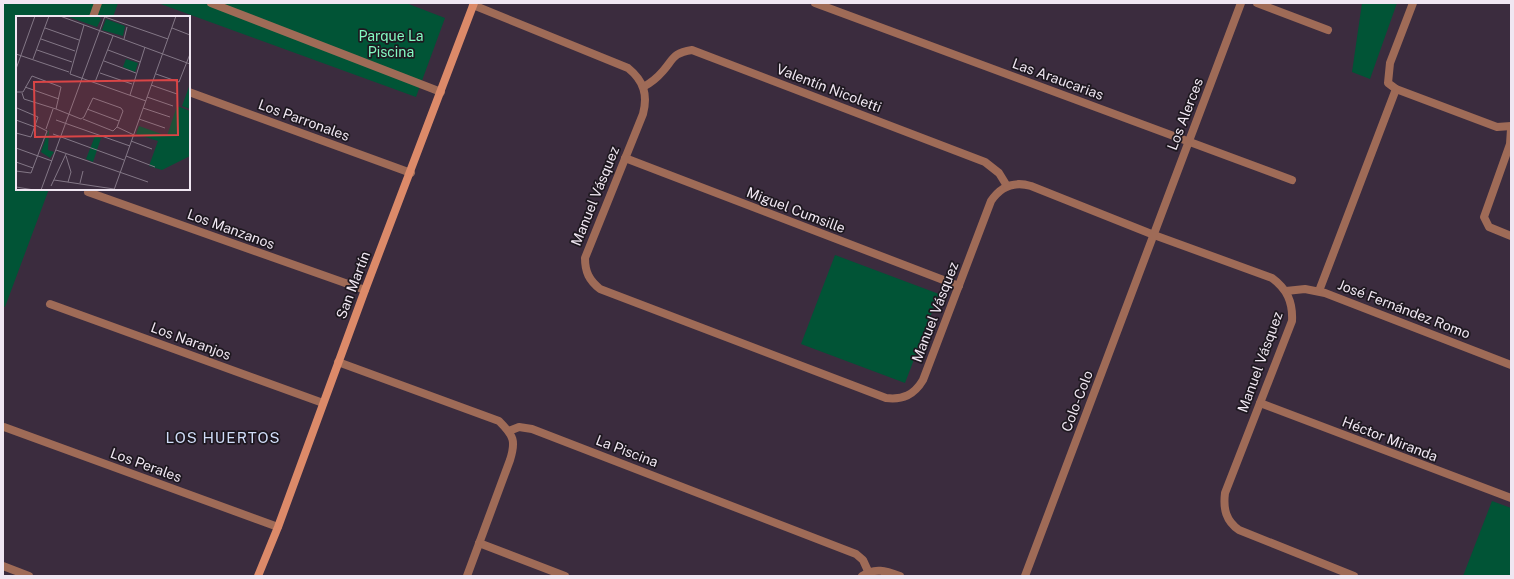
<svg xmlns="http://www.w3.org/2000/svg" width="1514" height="579" font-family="'Public Sans',sans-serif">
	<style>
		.green { fill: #015436 }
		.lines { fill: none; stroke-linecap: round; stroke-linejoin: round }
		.lane { stroke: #9f6b57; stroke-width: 8 }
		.street { stroke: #9f6b57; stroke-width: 8 }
		.secondary { stroke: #dc8a69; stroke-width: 8 }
		.labels { text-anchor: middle; stroke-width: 3.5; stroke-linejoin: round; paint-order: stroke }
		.park-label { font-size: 14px; fill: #83f9c1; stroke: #1e1820 }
		.street-label { font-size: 14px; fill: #f0e7f2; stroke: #1e1820 }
		.neighbourhood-label { font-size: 15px; letter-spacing: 1px; fill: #d0ddf8; stroke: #1e1820 }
		.inset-road { fill: none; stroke: #837786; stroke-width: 1 }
		.view { fill: #da4546; fill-opacity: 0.15; stroke: #da4546; stroke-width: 2 }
		.inset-edge { fill: none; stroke: #f0e7f2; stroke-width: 2 }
	</style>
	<rect width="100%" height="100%" fill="#3b2c3e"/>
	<g class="green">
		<polygon points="3,3 118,3 113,17 17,17 17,189 49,189 5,307 3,306"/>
		<polygon points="158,3 406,3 445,18 416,97"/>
		<polygon points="1362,3 1397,3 1370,79 1352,72"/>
		<polygon points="835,255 939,294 905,383 801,344"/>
		<polygon points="1492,501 1511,508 1511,576 1463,576"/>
	</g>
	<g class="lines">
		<g class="lane">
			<polyline points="211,3 441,92"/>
			<polyline points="93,17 98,3"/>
		</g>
		<g class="street">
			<polyline points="815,3 1292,180"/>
			<polyline points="1257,3 1328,30"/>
			<polyline points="1413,3 1390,63 1388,83 1396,89 1497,127 1511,126"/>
			<path d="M 473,5 L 628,68 C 644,81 648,95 643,114 L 585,258 C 585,272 589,280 600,289 L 886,398 C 903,400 914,395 923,380 L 991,201 C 1001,186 1014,181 1031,186 L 1154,235 L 1272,278 C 1287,289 1293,302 1292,321 L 1225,493 C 1223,509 1226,521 1239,530 L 1354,576"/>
			<path d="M 643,87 C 651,83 657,78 663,71 C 674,58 673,53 692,50 L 985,162 L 999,173 L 1007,186"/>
			<polyline points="189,92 411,173"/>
			<polyline points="1511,129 1510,144 1484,217 1489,227 1511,236"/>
			<polyline points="625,158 959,286"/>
			<polyline points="88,192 365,290"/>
			<polyline points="1286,291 1305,289 1325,293 1511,365"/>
			<polyline points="1319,291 1396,89"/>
			<polyline points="50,304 323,403"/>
			<path d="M 338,362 L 499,421 C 514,436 516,441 510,460 L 467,576"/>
			<polyline points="1260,403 1511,498"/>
			<polyline points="4,427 278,527"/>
			<polyline points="509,431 519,427 532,429 856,554 863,560 868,571"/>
			<polyline points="479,543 565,576"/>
			<polyline points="3,566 29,576"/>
			<path d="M 862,576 C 875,567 886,571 900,576"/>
			<polyline points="1025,576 1241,3"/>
		</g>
		<polyline class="secondary" points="258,576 278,527 365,290 474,3"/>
	</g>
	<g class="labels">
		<g class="park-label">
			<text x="391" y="41">Parque La<tspan x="391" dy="16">Piscina</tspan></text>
		</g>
		<g class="street-label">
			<text transform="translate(1058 79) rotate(20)" y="5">Las Araucarias</text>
			<text transform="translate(829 88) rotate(21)" y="5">Valentín Nicoletti</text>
			<text transform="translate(1185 114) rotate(-69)" y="5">Los Alerces</text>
			<text transform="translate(304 120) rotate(20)" y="5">Los Parronales</text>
			<text transform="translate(595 196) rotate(-68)" y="5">Manuel Vásquez</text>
			<text transform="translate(796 210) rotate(21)" y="5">Miguel Cumsille</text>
			<text transform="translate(231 229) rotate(20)" y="5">Los Manzanos</text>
			<text transform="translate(353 285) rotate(-69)" y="5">San Martín</text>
			<text transform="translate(1404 309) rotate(21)" y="5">José Fernández Romo</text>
			<text transform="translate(935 312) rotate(-69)" y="5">Manuel Vásquez</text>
			<text transform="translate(191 341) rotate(20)" y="5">Los Naranjos</text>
			<text transform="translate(1260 362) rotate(-70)" y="5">Manuel Vásquez</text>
			<text transform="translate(1077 401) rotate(-69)" y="5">Colo-Colo</text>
			<text transform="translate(1390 439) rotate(21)" y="5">Héctor Miranda</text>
			<text transform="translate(627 451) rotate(21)" y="5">La Piscina</text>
			<text transform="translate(146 465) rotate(20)" y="5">Los Perales</text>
		</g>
		<g class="neighbourhood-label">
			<text x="223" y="443">LOS HUERTOS</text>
		</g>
	</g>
	<g transform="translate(16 16)">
		<rect width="174" height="174" fill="#3b2c3e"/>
		<path d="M 50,0 L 82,0 L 85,3 L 81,11 ZM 90,3 L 109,10 L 107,20 L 86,14 ZM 110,43 L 122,47 L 119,56 L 107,51 ZM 174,68 L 174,93 L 166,90 ZM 161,90 L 174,95 L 174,140 L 146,154 L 133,150 L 142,125 L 120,118 L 123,110 L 151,120 ZM 33,113 L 32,134 L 38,136 L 34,142 L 25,136 ZM 79,120 L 85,122 L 77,146 L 70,143 Z" fill="#015436"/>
		<path class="inset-road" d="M 44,0 L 174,48M 86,0 L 152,23M 68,9 L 54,58 L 130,85M 29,12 L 63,24M 156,12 L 174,19M 25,23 L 59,35M 108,23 L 111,11M 21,34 L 56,46M 92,34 L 124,46M 0,38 L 53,56M 17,43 L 33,0M 88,45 L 120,57M 0,53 L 19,0M 84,57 L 116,68M 140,58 L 163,66 L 174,38M 79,66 L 97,20M 135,69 L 161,78M 9,71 L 43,83M 0,76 L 7,76 L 16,60 L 45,71 L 40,93 L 65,103 L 68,101 L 77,82 L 105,92 L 107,95 L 101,111 L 118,119M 6,77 L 8,83 L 40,93M 114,79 L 129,31M 131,81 L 157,90M 127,92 L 154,101M 71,93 L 103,105M 67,103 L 97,115 L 101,111M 123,103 L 149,112M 0,104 L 19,111M 40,104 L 114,130M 30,113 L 37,93M 0,117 L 15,121 L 22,101 L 1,92M 37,118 L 108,144M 115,125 L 136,133M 0,132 L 36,145M 40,134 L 132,166M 50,140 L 55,156 L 52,166M 110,140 L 139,151M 0,146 L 17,152M 0,155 L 15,157 L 31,115 L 19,109M 38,164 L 98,173M 64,167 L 67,155M 35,170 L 50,138M 0,171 L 18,174M 25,174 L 89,0M 98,174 L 160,0"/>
		<path class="view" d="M 161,64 L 162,119 L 19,121 L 18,66 Z"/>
		<rect width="174" height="174" class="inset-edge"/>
	</g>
	<rect width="1514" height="579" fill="none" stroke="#f0e7f2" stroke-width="8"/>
</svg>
